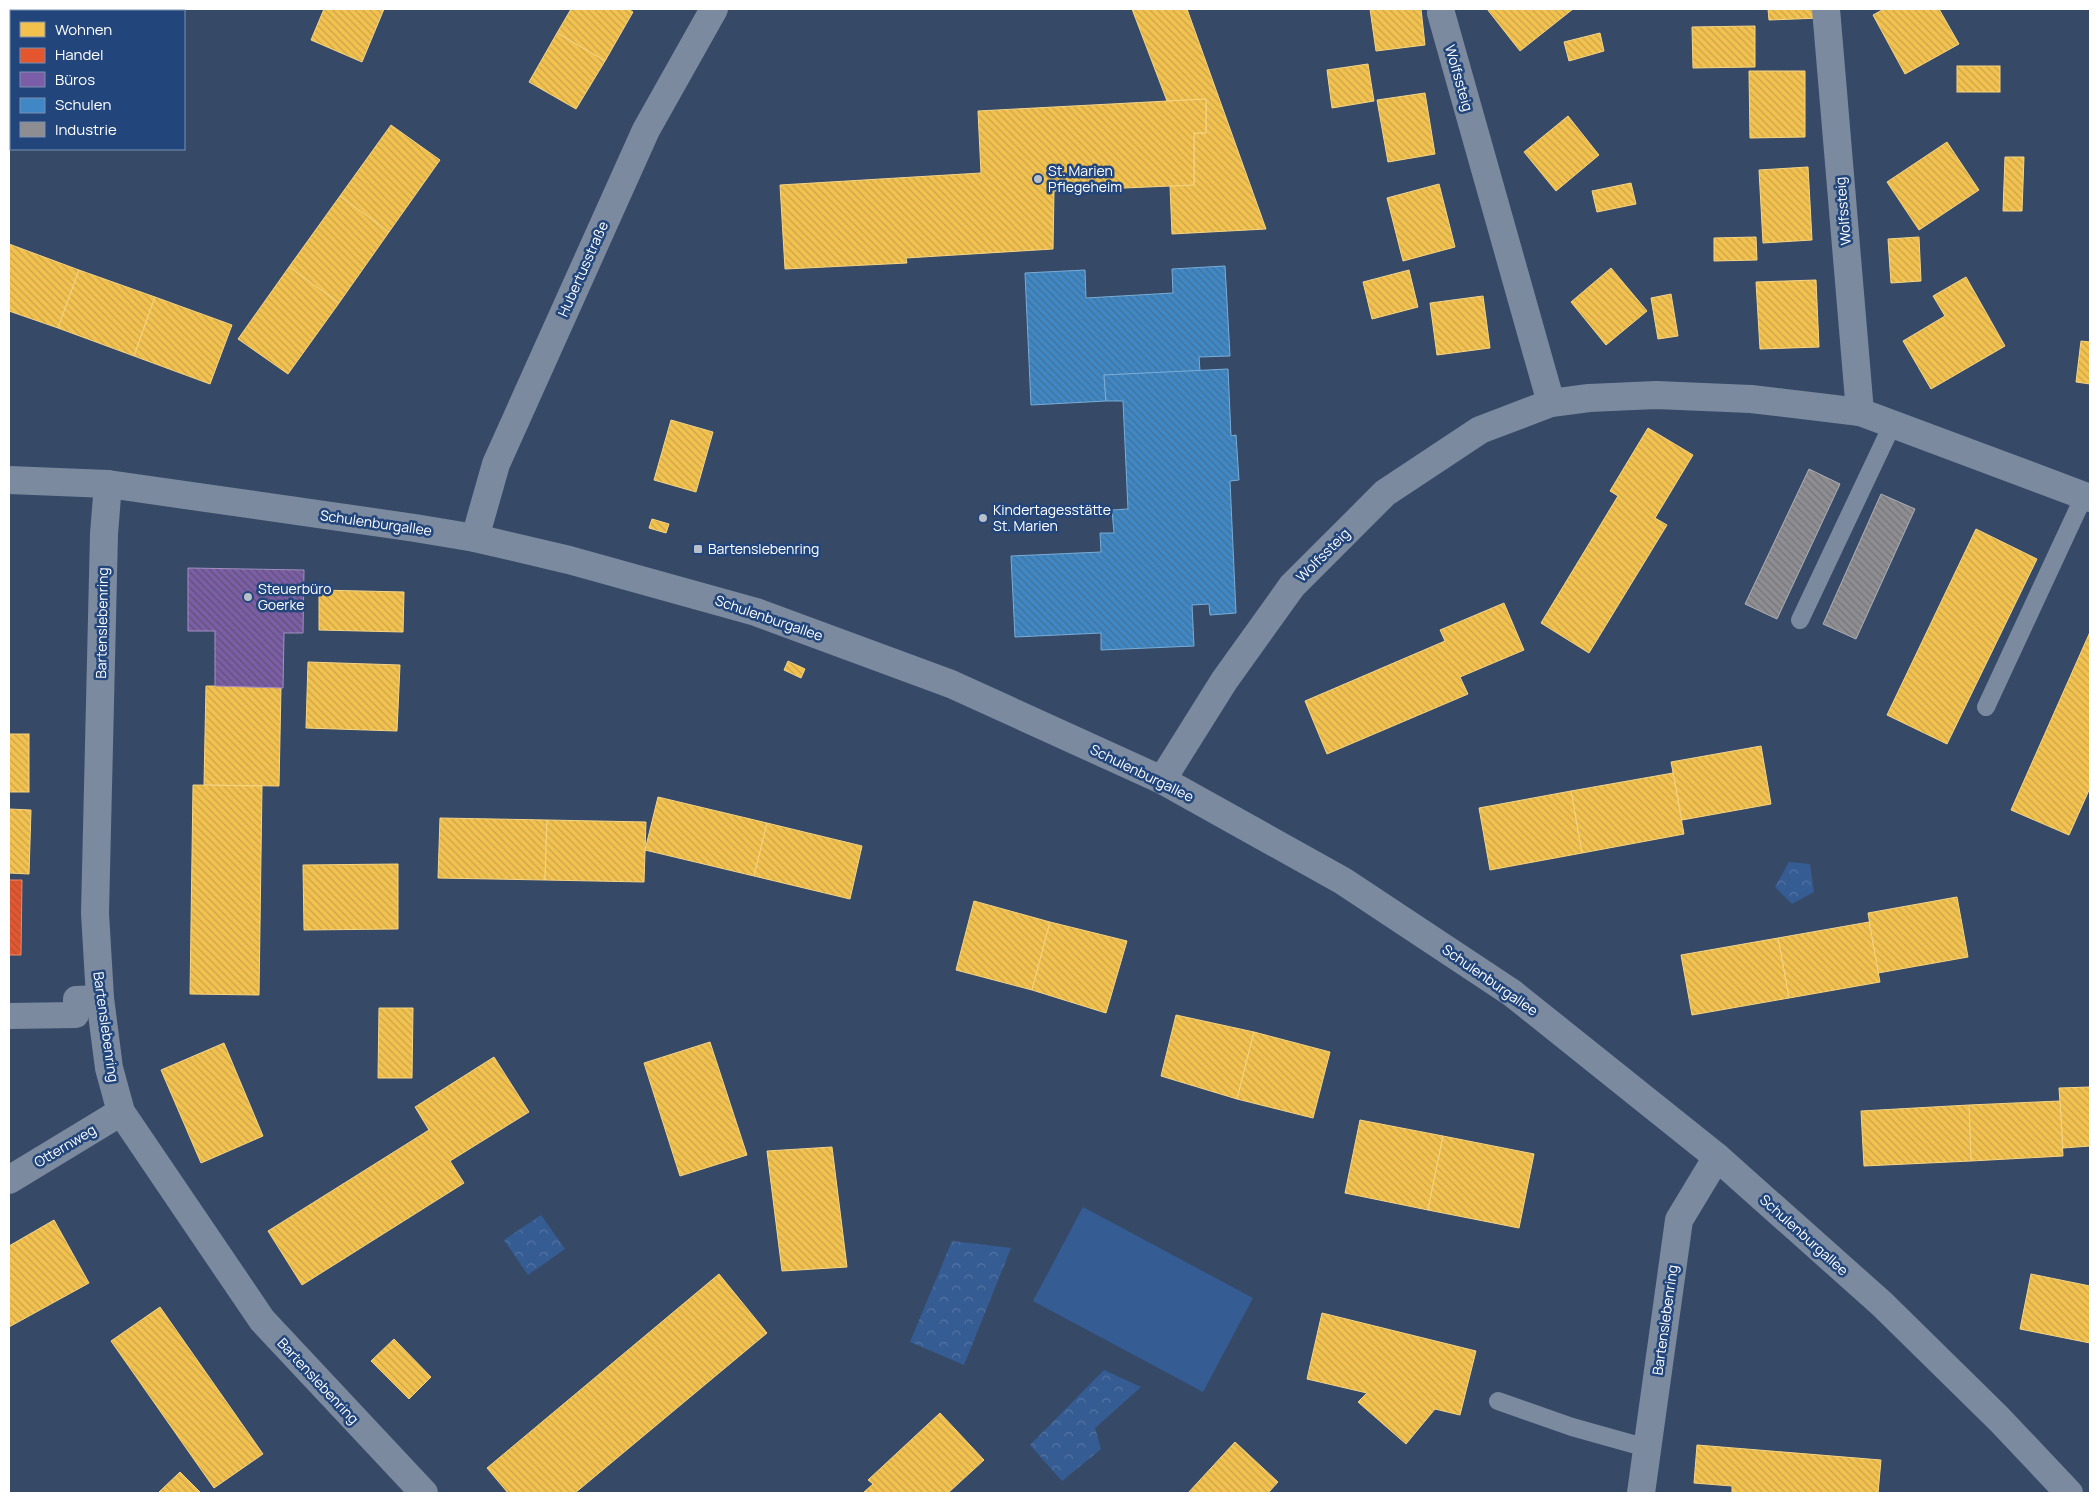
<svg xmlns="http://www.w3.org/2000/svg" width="2099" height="1502" font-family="Manrope,sans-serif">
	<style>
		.forest { fill: url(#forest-crowns) }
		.garden { fill: #355c93 }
		.homes { fill: url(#homes-back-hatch); stroke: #f6d483 }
		.shops { fill: url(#shops-back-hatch); stroke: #ec896d }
		.offices { fill: url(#offices-back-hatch); stroke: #a38ec1 }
		.schools { fill: url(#schools-back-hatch); stroke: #79acd6 }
		.industry { fill: url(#industry-back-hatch); stroke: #afafb3 }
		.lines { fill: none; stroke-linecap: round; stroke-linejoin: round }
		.service { stroke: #7b8a9f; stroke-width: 18 }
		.pedestrian { stroke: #7b8a9f; stroke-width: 26 }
		.minor { stroke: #7b8a9f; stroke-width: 28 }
		.tertiary { stroke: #7b8a9f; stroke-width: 28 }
		.poi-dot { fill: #b9c0ca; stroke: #22467c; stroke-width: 2 }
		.labels { text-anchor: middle; stroke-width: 5; stroke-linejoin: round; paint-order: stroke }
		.street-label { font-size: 14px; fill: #fff; stroke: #22467c }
		.poi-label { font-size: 14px; fill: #fff; stroke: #22467c; text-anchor: start }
	</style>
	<defs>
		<pattern id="forest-crowns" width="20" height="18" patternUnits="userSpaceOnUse" patternTransform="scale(1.25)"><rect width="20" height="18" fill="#355c93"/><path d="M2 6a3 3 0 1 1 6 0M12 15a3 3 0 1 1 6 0" fill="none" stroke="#5374a3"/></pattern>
		<pattern id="homes-back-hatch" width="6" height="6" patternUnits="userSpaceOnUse" patternTransform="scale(1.25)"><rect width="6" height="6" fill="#f2c14e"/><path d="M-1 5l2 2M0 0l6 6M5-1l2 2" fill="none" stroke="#c8a44e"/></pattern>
		<pattern id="shops-back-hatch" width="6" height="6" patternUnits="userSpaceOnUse" patternTransform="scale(1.25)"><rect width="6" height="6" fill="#e4572e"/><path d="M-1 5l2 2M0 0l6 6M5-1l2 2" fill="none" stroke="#af5338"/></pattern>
		<pattern id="offices-back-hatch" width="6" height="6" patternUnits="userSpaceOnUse" patternTransform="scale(1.25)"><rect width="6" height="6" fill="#7b5ea7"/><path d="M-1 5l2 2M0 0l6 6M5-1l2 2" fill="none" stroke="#5f5370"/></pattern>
		<pattern id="schools-back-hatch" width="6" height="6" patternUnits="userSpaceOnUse" patternTransform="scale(1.25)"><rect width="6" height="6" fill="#3f88c5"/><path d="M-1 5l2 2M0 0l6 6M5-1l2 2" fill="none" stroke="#447095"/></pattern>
		<pattern id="industry-back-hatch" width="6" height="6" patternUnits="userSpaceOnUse" patternTransform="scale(1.25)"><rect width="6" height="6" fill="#8d8d92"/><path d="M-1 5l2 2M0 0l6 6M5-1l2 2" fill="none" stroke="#76767a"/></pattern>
	</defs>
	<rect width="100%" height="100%" fill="#364a68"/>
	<g class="forest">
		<polygon points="1789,862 1810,864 1814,892 1792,904 1775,887"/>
		<polygon points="541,1215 565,1249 528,1275 504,1240"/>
		<polygon points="952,1241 1011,1248 964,1365 910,1342"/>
		<polygon points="1104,1370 1141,1387 1095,1428 1101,1449 1062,1481 1030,1445"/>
	</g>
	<polygon class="garden" points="1083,1207 1253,1298 1203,1392 1033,1301"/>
	<g class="homes">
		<polygon points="111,9 158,9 157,11 117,11"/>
		<polygon points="324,9 384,9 362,62 311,40"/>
		<polygon points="571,9 628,9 633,12 605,61 557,33"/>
		<polygon points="1132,9 1187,9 1266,229 1172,234 1170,186 1194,185 1194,133 1206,133 1206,99 1167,101"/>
		<polygon points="1370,9 1421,9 1425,45 1376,51"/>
		<polygon points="1487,9 1573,9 1520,51"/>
		<polygon points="1768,9 1820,9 1821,18 1769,20"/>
		<polygon points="1884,9 1939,9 1959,44 1905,74 1873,15"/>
		<polygon points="1755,26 1755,67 1693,68 1692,27"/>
		<polygon points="557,33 605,61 576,109 529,82"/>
		<polygon points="1600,33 1604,51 1569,61 1564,42"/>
		<polygon points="1368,64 1374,101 1332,108 1327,70"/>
		<rect x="1957" y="66" width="43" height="26"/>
		<polygon points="1749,71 1805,71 1805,137 1750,138"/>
		<polygon points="1425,93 1435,154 1388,162 1377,100"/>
		<polygon points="1206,99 1206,133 1194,133 1194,185 1054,191 1053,249 906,258 907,263 785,269 780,185 981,173 978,111"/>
		<polygon points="1568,116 1599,155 1556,191 1524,152"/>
		<polygon points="391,125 440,160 389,232 340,196"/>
		<polygon points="1947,142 1979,190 1919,230 1887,182"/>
		<polygon points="2005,157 2024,157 2022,211 2003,211"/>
		<polygon points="1808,167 1812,240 1763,243 1759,170"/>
		<polygon points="1631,183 1636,204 1597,212 1592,191"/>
		<polygon points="1439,184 1455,247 1403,261 1387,198"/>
		<polygon points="340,196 389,232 339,303 289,267"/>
		<polygon points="1756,237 1757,260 1714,261 1714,238"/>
		<polygon points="1919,237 1921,281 1891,283 1888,239"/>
		<polygon points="9,244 79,270 58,328 9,311"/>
		<polygon points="289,267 339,303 288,374 238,339"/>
		<polygon points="1611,268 1647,311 1606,345 1571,302"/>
		<polygon points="79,270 155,297 134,356 58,328"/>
		<polygon points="1409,270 1418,307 1372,319 1363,282"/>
		<polygon points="1966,277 2005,346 1931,389 1903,341 1945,316 1933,296"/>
		<polygon points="1816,280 1819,347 1760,349 1756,282"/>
		<polygon points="1671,294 1678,336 1658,339 1651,298"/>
		<polygon points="1483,296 1490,348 1437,355 1430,303"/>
		<polygon points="155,297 232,325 210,384 134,356"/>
		<polygon points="2081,341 2090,342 2090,384 2076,382"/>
		<polygon points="671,420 713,432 696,492 654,480"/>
		<polygon points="1648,428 1693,455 1655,518 1667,525 1589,653 1541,623 1618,496 1610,491"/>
		<polygon points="652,519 669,524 666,533 649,528"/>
		<polygon points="1976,529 2037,559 1947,744 1887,715"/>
		<polygon points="319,590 404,592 403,632 319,630"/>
		<polygon points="1504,603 1524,650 1460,677 1468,694 1327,754 1305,701 1445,641 1440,630"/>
		<polygon points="2090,632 2090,788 2069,835 2011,810"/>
		<polygon points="788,661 805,669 801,678 784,670"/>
		<polygon points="308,662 400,665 397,731 306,728"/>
		<polygon points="206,686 281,687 279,786 204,785"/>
		<rect x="9" y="734" width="20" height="58"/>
		<polygon points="1761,746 1771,804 1682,820 1671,762"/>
		<polygon points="1673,773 1684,834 1582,853 1571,791"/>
		<polygon points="193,785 262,786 259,995 190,994"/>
		<polygon points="1571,791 1582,853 1490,870 1479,808"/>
		<polygon points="658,797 767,823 754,876 645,850"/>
		<polygon points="9,809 31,810 29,874 9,873"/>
		<polygon points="440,818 547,820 545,880 438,878"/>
		<polygon points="547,820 646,822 644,882 545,880"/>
		<polygon points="767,823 862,846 850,899 754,876"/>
		<polygon points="398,864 398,929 304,930 303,865"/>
		<polygon points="1957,897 1968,957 1878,973 1868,913"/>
		<polygon points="974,901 1050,922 1032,990 956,970"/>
		<polygon points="1050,922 1127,941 1106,1013 1032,990"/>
		<polygon points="1869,922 1880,982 1789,998 1778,938"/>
		<polygon points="1778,938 1789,998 1692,1015 1681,955"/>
		<polygon points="379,1008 413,1008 412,1078 378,1078"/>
		<polygon points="1176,1015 1254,1032 1237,1099 1161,1076"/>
		<polygon points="1254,1032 1330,1052 1313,1118 1237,1099"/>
		<polygon points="710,1042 747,1155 680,1176 644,1063"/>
		<polygon points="224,1043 263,1136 201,1163 161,1070"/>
		<polygon points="494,1057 529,1112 450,1161 464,1183 302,1285 268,1231 429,1130 415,1107"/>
		<polygon points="2090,1087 2090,1146 2063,1148 2059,1088"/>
		<polygon points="2060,1101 2063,1156 1971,1161 1969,1105"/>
		<polygon points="1969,1105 1971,1161 1864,1166 1861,1111"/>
		<polygon points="1360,1120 1443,1136 1428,1210 1345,1193"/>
		<polygon points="1443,1136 1534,1154 1519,1228 1428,1210"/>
		<polygon points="832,1147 847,1267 782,1271 767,1151"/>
		<polygon points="54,1220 89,1283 9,1327 9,1246"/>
		<polygon points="719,1274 767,1333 575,1493 508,1493 487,1468"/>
		<polygon points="2031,1274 2090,1286 2090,1343 2020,1329"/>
		<polygon points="160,1307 263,1454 214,1488 111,1341"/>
		<polygon points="1322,1313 1476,1351 1460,1415 1435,1409 1406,1444 1358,1402 1367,1393 1307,1379"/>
		<polygon points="394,1339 431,1377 409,1399 371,1361"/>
		<polygon points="940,1413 984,1460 948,1493 863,1493 873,1484 868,1480"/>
		<polygon points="1235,1442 1278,1482 1268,1493 1188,1493"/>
		<polygon points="1697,1445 1881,1460 1878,1493 1732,1493 1732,1486 1694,1483"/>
		<polygon points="180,1472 201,1493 158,1493"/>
	</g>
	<polygon class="shops" points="9,880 22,880 21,955 9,955"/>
	<polygon class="offices" points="188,568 304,570 303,633 284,633 283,688 215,686 215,631 188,631"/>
	<g class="schools">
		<polygon points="1225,266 1230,356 1199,357 1200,371 1104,375 1106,401 1031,405 1025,273 1085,270 1086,298 1173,293 1172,269"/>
		<polygon points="1228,369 1231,436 1236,435 1239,480 1230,481 1236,613 1210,615 1209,604 1192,605 1194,646 1101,650 1101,633 1015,637 1011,556 1101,552 1100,533 1114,533 1112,510 1128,509 1123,401 1106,401 1104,375"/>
	</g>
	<g class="industry">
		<polygon points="1809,469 1840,484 1777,619 1745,604"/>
		<polygon points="1881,494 1915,509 1856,639 1823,624"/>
	</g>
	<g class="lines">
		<g class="service">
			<polyline points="1800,620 1893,423"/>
			<polyline points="1986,707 2084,496"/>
			<polyline points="1498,1401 1572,1427 1647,1448"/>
		</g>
		<polyline class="pedestrian" points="9,1016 76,1015 76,999 100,998"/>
		<g class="minor">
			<polyline points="1826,9 1860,412"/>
			<polyline points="1441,13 1551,403"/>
			<polyline points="108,484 104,534 95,913 100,998 109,1068 121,1112 262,1320 424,1493"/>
			<polyline points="1162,780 1224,681 1292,586 1385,493 1480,430 1551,403 1589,398 1656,395 1751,399 1860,412 2090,498"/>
			<polyline points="9,1180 121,1112"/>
			<polyline points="1641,1493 1679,1220 1717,1157"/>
		</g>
		<g class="tertiary">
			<polyline points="9,480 108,484 415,528 475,538 569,560 756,612 951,684 1162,780 1343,881 1512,993 1717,1157 1882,1304 1999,1419 2069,1493"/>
			<polyline points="475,538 496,464 646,130 714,9"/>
		</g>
	</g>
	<g class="poi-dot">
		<circle cx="1038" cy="179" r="5"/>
		<circle cx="983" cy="518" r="5"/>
		<rect x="693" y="544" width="10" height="10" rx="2.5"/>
		<circle cx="248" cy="597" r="5"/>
	</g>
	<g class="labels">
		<g class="street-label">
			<text transform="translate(1459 78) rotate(74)" y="5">Wolfssteig</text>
			<text transform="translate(1843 211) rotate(-95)" y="5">Wolfssteig</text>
			<text transform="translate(583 269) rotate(-66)" y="5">Hubertusstraße</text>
			<text transform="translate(376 523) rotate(8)" y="5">Schulenburgallee</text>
			<text transform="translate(1323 555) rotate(-45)" y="5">Wolfssteig</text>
			<text transform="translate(769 618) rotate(19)" y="5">Schulenburgallee</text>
			<text transform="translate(102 623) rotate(-89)" y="5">Bartenslebenring</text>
			<text transform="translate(1142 773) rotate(26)" y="5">Schulenburgallee</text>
			<text transform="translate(1490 980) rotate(35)" y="5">Schulenburgallee</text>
			<text transform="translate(106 1027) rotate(82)" y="5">Bartenslebenring</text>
			<text transform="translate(65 1146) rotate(-31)" y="5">Otternweg</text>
			<text transform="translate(1804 1235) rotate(42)" y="5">Schulenburgallee</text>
			<text transform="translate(1665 1320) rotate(-82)" y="5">Bartenslebenring</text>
			<text transform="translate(318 1381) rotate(47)" y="5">Bartenslebenring</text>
		</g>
		<g class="poi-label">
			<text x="1048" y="176">St. Marien<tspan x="1048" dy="16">Pflegeheim</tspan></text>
			<text x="993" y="515">Kindertagesstätte<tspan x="993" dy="16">St. Marien</tspan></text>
			<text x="708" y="554">Bartenslebenring</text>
			<text x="258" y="594">Steuerbüro<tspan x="258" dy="16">Goerke</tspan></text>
		</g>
	</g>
	<rect width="2099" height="1502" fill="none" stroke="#ffffff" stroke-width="20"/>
	<rect x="10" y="10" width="175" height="140" fill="#22467c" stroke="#7a90b0"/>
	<rect x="20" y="22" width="25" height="15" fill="#f2c14e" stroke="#7a90b0"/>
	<text x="55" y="35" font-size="15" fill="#ffffff">Wohnen</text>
	<rect x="20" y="48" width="25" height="15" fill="#e4572e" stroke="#7a90b0"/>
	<text x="55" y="60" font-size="15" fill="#ffffff">Handel</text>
	<rect x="20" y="72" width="25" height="15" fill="#7b5ea7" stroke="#7a90b0"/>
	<text x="55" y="85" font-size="15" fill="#ffffff">Büros</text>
	<rect x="20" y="98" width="25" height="15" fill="#3f88c5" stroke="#7a90b0"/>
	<text x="55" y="110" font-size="15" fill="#ffffff">Schulen</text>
	<rect x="20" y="122" width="25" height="15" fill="#8d8d92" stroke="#7a90b0"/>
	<text x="55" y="135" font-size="15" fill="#ffffff">Industrie</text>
</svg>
